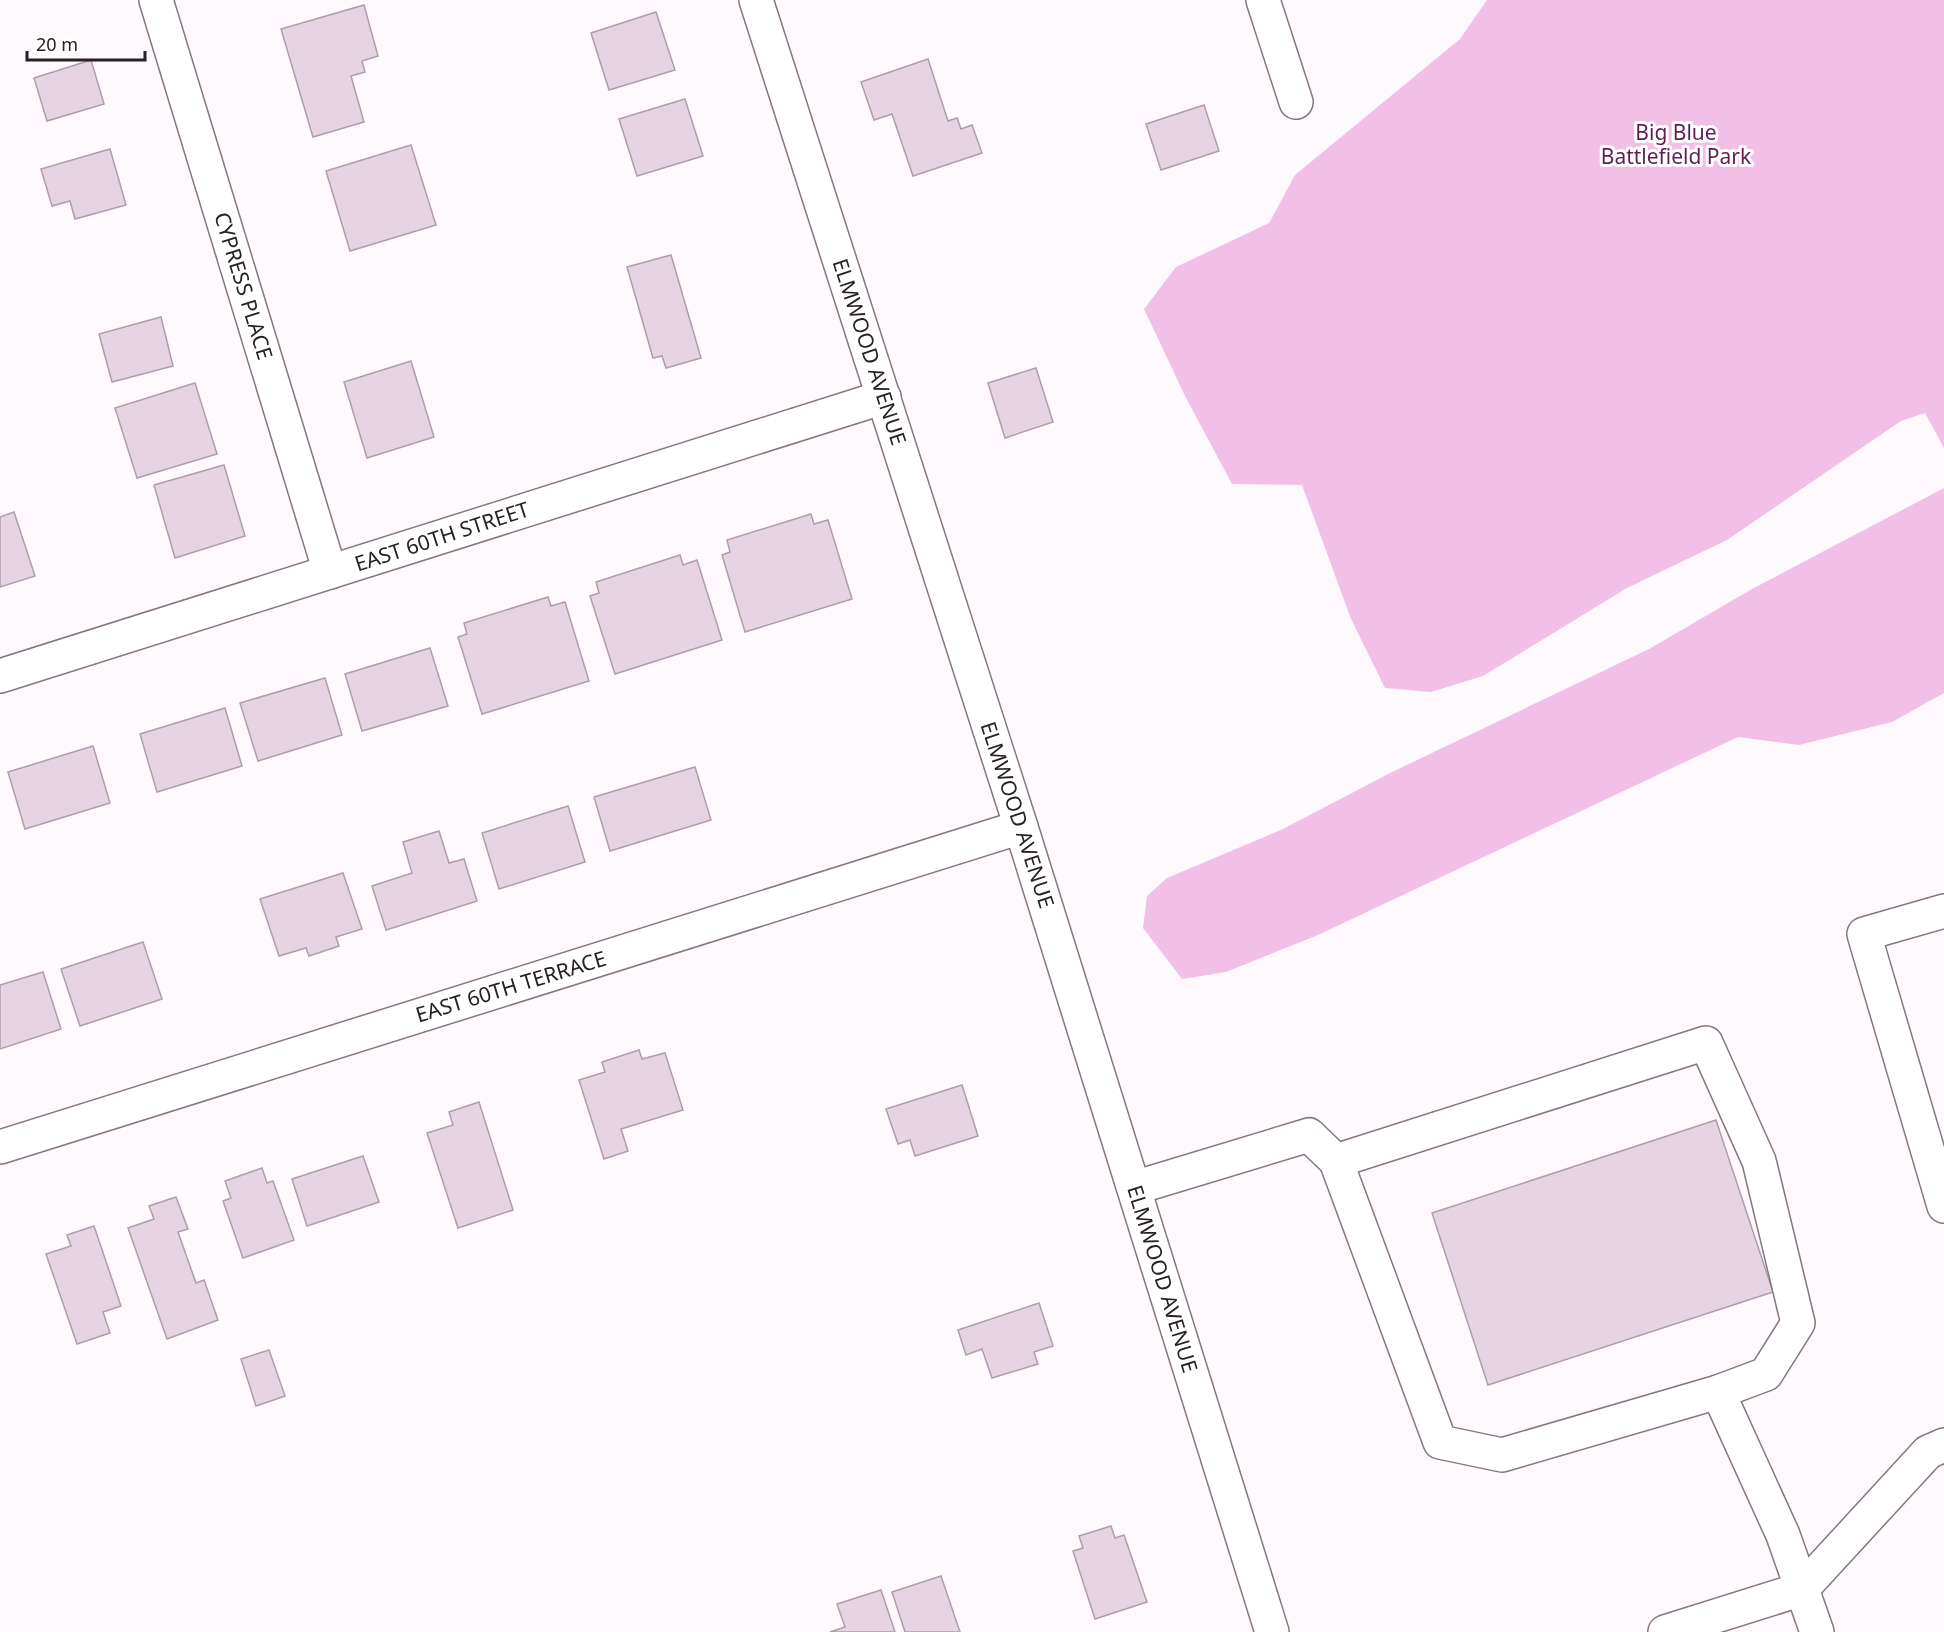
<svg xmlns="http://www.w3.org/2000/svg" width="1944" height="1632" font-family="'Noto Sans',sans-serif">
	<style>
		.green { fill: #f2c0e7 }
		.building { fill: #e6d4e2; stroke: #af9dab; stroke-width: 1.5 }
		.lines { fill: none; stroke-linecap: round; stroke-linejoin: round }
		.minor-casing { stroke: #867682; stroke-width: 36 }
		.minor { stroke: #fff; stroke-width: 33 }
		.labels { text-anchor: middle; stroke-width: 6; stroke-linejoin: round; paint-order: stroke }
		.park-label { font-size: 21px; fill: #5f1e56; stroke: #fff }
		.street-label { font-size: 21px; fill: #272025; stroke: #fff }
	</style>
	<rect width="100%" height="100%" fill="#fdf9fc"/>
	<g class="green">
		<polygon points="1487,0 1944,0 1944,448 1925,413 1901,421 1727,540 1627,588 1483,676 1431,692 1385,688 1351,619 1302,485 1232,484 1185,396 1144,309 1176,267 1269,223 1295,175 1460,39"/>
		<polygon points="1944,488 1944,693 1892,722 1799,745 1738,737 1318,935 1226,972 1182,979 1143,928 1147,896 1167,878 1283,829 1390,773 1649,649 1752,589"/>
	</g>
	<g class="building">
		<polygon points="364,5 378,56 362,61 365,72 351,76 364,122 313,137 281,29"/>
		<polygon points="656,12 675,70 609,90 591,33"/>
		<polygon points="928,59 948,121 957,118 961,129 972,125 982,153 913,176 892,114 874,120 861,82"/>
		<polygon points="91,60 104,104 47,121 34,78"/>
		<polygon points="685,99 703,156 637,176 619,119"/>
		<polygon points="1204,105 1219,151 1161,170 1146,124"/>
		<polygon points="411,145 436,225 350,251 326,171"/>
		<polygon points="110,149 126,205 75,219 70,201 52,206 41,169"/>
		<polygon points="671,255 701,358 666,368 662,356 653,358 627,267"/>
		<polygon points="161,317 173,366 112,382 99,334"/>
		<polygon points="411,361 434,437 367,458 344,382"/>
		<polygon points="1036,368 1053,422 1005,438 988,383"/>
		<polygon points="195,383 217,454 137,478 115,408"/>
		<polygon points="224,465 245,536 175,558 154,485"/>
		<polygon points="14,512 35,576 0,587 0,517"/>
		<polygon points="811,514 814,524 828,520 852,599 745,632 722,555 730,552 727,540"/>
		<polygon points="680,555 683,565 697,560 722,640 615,674 590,596 599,593 596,582"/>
		<polygon points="548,597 551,606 565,602 589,681 482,714 458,637 467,634 464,623"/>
		<polygon points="430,648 448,706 362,731 345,674"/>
		<polygon points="325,678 342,735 258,761 240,703"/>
		<polygon points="225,708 242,766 157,792 140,734"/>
		<polygon points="93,746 110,803 25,829 8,772"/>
		<polygon points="695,767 711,820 610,851 594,797"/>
		<polygon points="568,806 585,862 499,889 482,833"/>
		<polygon points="439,831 449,863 464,859 477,901 386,930 372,886 412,873 403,842"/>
		<polygon points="343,873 362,929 336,937 339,946 309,956 306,948 279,956 260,899"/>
		<polygon points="143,942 162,999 80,1026 61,969"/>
		<polygon points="43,972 61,1029 0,1049 0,985"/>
		<polygon points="639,1050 642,1059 665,1053 683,1110 621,1129 628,1151 604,1159 579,1080 605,1072 602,1062"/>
		<polygon points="962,1085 978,1136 915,1156 910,1140 898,1144 886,1109"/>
		<polygon points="479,1102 513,1210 458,1228 427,1133 453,1125 449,1112"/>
		<polygon points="1716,1120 1773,1292 1488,1385 1432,1213"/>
		<polygon points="363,1156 379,1202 307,1226 292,1179"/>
		<polygon points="262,1168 267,1183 273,1181 294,1240 243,1258 223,1201 231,1198 225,1181"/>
		<polygon points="176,1197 188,1229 178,1232 196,1283 204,1280 218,1320 167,1339 128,1228 154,1219 149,1206"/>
		<polygon points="94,1226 121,1306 103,1312 110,1333 77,1344 46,1254 71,1246 67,1235"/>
		<polygon points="1039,1303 1053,1346 1034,1352 1038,1364 992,1378 982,1349 966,1355 958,1330"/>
		<polygon points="269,1350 285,1396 256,1406 241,1359"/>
		<polygon points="1111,1526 1115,1538 1124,1535 1147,1602 1095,1619 1073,1551 1083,1548 1079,1536"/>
		<polygon points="941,1576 960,1632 905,1632 892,1592"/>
		<polygon points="881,1590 895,1632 830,1632 845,1627 837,1604"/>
	</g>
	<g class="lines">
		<g class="minor-casing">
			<g id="minor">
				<polyline points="156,0 330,572"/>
				<polyline points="756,0 1021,827 1272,1632"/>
				<polyline points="1263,0 1296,102"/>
				<polyline points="0,676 884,397"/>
				<polyline points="1944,911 1864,934 1944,1206"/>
				<polygon points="1706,1043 1759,1161 1798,1323 1766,1374 1718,1392 1502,1455 1440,1442 1336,1161"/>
				<polyline points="0,1147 1021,827"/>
				<polyline points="1134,1188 1309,1135 1336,1161"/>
				<polyline points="1718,1392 1783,1535 1817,1632"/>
				<polyline points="1665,1632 1802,1589 1928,1452 1944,1445"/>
			</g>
		</g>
		<use href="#minor" class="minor"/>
	</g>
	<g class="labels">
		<g class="park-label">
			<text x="1676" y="140">Big Blue<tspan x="1676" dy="24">Battlefield Park</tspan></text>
		</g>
		<g class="street-label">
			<text transform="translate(243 286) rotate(73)" y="7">CYPRESS PLACE</text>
			<text transform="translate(869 352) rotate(72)" y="7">ELMWOOD AVENUE</text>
			<text transform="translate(442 537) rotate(-18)" y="7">EAST 60TH STREET</text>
			<text transform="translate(1017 815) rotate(72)" y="7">ELMWOOD AVENUE</text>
			<text transform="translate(511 987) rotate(-17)" y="7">EAST 60TH TERRACE</text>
			<text transform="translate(1162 1279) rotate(73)" y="7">ELMWOOD AVENUE</text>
		</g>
	</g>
	<path d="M27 51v9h118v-9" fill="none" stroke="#272025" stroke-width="3"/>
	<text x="36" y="51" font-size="18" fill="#272025" stroke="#ffffff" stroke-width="4.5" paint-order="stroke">20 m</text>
</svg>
